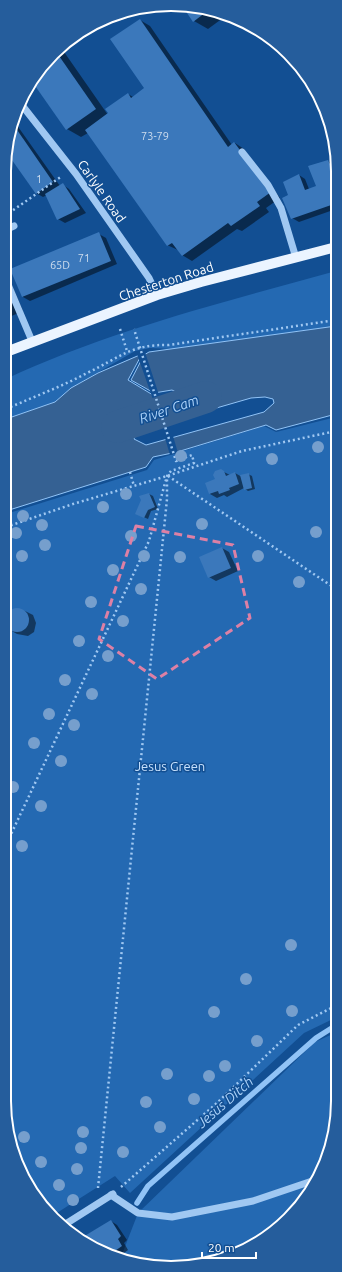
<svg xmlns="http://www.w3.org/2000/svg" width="342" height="1272" font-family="Ubuntu,sans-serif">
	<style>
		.green { fill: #2469b2 }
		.water { fill: #356193; stroke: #91c3f6 }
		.pier { fill: #124f93 }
		.shadow { fill: #0007 }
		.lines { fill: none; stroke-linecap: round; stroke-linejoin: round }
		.stream { stroke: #91c3f6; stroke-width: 5.5 }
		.river { stroke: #356193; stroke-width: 32 }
		.building { fill: #3b78bb }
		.path { stroke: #a0c8f2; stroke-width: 2.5; stroke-dasharray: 2 3; stroke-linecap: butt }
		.minor { stroke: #a0c8f2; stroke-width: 7 }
		.major { stroke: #ebf4ff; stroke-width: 10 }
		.tree { fill: #769fcd }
		.marked { fill: none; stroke: #dd80a5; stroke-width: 3; stroke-dasharray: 8 5; stroke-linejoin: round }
		.labels { text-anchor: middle; stroke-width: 3; stroke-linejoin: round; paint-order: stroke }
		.number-label { font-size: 11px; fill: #ceddee }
		.street-label { font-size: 13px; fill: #fff; stroke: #124f93 }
		.park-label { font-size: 13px; fill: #c7e1fd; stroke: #124f93 }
		.water-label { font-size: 14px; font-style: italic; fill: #acd2f9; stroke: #124f93 }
		.rim { fill: none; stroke: #fff; stroke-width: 2 }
	</style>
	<rect width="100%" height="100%" fill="#124f93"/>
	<g class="green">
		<path d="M 336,271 L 336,326 L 173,349 L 150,348 L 135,351 L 71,388 L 55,402 L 6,419 L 6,379 C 111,330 225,302 336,271 Z"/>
		<polygon points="336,417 335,1018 304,1033 130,1193 115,1176 52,1216 46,1211 17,1165 4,1101 6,514 147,470 154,460 264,426 276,432"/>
		<polygon points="335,1033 335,1133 316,1185 273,1233 214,1262 160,1268 121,1257 138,1213 315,1042"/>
	</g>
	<polygon class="water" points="336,326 336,414 276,430 266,425 177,452 153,457 146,467 6,511 6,419 55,402 71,388 98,373 142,354 128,380 153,395 162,426 136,434 134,439 146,445 264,412 274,403 273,399 265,397 251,398 168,422 161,400 175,395 176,392 172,390 154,393 131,380 144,355 149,352"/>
	<g class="pier">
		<polygon points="141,352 145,352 159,395 155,395 164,425 163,428 137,354"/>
		<polygon points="173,436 178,453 170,455 165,438"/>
	</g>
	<g class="shadow">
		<polygon points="203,7 227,15 208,29 194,21"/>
		<polygon points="140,20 150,26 232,145 235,143 244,149 280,198 266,208 269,212 242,231 237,229 192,261 182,255 178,250 167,245 88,133 81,137 67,129 32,79 62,49 108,115 128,94 133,97 146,89"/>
		<polygon points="14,121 60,186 63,185 69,189 86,213 65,223 58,219 47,195 43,197 36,193 7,139"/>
		<polygon points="328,161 335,165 337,168 336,209 299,222 292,218 289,196 299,175 305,179 309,189 317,187"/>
		<polygon points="99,234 106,238 117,264 30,301 23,297 12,270"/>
		<polygon points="7,274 23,311 7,318"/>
		<polygon points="224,472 230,475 235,473 242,477 248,474 252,476 255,489 248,491 244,488 227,497 224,495 217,498 210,494 216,480"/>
		<polygon points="149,494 153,496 158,509 151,511 148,519 139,515"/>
		<polygon points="222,548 229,552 238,571 216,581 209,577"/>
		<polygon points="15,609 25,611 33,615 36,623 34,632 28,636 17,634 10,630 6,623 7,613"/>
		<polygon points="111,1221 117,1225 127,1240 124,1243 128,1250 120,1256 111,1250 104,1253 97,1251 81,1238"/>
	</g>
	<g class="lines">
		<polyline class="stream" points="137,1203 148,1186 316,1038 335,1026"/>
		<polyline class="river" points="117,427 206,397"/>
	</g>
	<g class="building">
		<polygon points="183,7 203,7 210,9 193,22"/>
		<polygon points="140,19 228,147 234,142 271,192 257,202 260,206 231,226 228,223 182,256 172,243 167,246 85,130 108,113 105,109 128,93 131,98 144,88 110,39"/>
		<polygon points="57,53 96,109 66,130 31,80"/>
		<polygon points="13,124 53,182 36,194 7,153 7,139"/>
		<polygon points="328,160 337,178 337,203 291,219 282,198 288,195 283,182 299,174 305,190 316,186 308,166"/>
		<polygon points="63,183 80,209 57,220 45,194"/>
		<polygon points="99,232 111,261 22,297 10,269"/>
		<polygon points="7,292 12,304 7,306"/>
		<polygon points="221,469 224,471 226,476 235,472 239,484 229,488 230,490 219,494 218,491 209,494 205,483 215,479 213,475 215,471"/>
		<polygon points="249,473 252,488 244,490 240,475"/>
		<polygon points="149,493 155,507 148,510 144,518 135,514 141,500 139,496"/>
		<polygon points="222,547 231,568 208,578 199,557"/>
		<circle cx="17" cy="620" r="12"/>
		<polygon points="111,1220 121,1236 118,1239 122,1246 112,1253 105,1246 96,1250 81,1238"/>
	</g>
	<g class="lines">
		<g class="path">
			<polyline points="9,213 62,176"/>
			<polyline points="120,329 127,351"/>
			<path d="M 6,409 C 33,397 61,387 87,373 C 119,358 131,344 169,345 L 336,320"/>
			<polyline points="130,472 134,486"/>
			<polyline points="168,476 336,589"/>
			<polyline points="6,527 73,504 167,476 242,451 336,431"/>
			<polyline points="5,847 149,541 167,476 171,471 194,463 192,455 176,461 134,329"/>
			<polyline points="121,1187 218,1102 298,1025 335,1006"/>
			<polyline points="98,1188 167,499 167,476"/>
		</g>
		<g class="minor">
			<polyline points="21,104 76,174 149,278 157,295"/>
			<polyline points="242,152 268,185 281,208 296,258"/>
			<polyline points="7,229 14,226"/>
			<polyline points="7,282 32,341"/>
			<polyline points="111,1195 138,1213 172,1217 253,1201 318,1179"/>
			<polyline points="64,1225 113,1194"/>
		</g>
		<polyline class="major" points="6,352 157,295 201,282 336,247"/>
	</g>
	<g class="tree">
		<circle cx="318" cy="447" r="6"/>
		<circle cx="181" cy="456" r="6"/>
		<circle cx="272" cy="459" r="6"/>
		<circle cx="126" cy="494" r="6"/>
		<circle cx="103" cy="507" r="6"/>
		<circle cx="23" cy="516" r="6"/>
		<circle cx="202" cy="524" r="6"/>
		<circle cx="42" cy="525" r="6"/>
		<circle cx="316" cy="532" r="6"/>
		<circle cx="16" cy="533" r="6"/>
		<circle cx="131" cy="536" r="6"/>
		<circle cx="45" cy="545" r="6"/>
		<circle cx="22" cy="556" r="6"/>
		<circle cx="144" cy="556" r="6"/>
		<circle cx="258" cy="556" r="6"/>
		<circle cx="180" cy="557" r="6"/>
		<circle cx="113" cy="570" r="6"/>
		<circle cx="299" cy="582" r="6"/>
		<circle cx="141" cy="589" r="6"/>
		<circle cx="91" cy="602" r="6"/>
		<circle cx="123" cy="621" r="6"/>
		<circle cx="79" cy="641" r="6"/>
		<circle cx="108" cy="656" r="6"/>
		<circle cx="65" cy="680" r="6"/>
		<circle cx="92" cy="694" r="6"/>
		<circle cx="49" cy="714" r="6"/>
		<circle cx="74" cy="725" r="6"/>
		<circle cx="34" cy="743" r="6"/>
		<circle cx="61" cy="761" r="6"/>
		<circle cx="13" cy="787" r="6"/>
		<circle cx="41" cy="806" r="6"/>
		<circle cx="22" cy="846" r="6"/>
		<circle cx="291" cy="945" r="6"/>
		<circle cx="246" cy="979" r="6"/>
		<circle cx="292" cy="1011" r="6"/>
		<circle cx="214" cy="1012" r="6"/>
		<circle cx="257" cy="1041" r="6"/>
		<circle cx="225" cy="1066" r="6"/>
		<circle cx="167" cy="1074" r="6"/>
		<circle cx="209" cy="1076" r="6"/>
		<circle cx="194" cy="1099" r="6"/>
		<circle cx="146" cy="1102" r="6"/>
		<circle cx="160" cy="1127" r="6"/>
		<circle cx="83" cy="1132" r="6"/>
		<circle cx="24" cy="1137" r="6"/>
		<circle cx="81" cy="1148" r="6"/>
		<circle cx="123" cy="1152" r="6"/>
		<circle cx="41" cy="1162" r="6"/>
		<circle cx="77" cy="1169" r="6"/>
		<circle cx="59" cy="1185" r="6"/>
		<circle cx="73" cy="1200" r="6"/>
	</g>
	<path class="marked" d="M 136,526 L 233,545 L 250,618 L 157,679 L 99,639 Z"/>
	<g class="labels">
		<g class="number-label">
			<text x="155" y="140">73-79</text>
			<text x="39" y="183">1</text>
			<text x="84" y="262">71</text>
			<text x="60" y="269">65D</text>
		</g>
		<g class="street-label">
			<text transform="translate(102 191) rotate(55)" y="5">Carlyle Road</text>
			<text transform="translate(166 281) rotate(-18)" y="5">Chesterton Road</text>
		</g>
		<g class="park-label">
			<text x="170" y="771">Jesus Green</text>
		</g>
		<g class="water-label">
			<text transform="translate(169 409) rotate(-19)" y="5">River Cam</text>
			<text transform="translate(225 1102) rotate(-41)" y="5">Jesus Ditch</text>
		</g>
	</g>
	<path d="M0 0H342V1272H0ZM171 11H171A160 160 0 0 1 331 171V1101A160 160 0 0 1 171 1261H171A160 160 0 0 1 11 1101V171A160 160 0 0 1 171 11Z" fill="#255d9c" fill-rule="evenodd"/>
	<path class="rim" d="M171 11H171A160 160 0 0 1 331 171V1101A160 160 0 0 1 171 1261H171A160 160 0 0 1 11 1101V171A160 160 0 0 1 171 11Z"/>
	<path d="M202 1252v6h54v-6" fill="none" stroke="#ffffff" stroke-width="2"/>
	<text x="208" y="1252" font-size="12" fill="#ffffff" stroke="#124f93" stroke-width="3" paint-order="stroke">20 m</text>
</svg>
